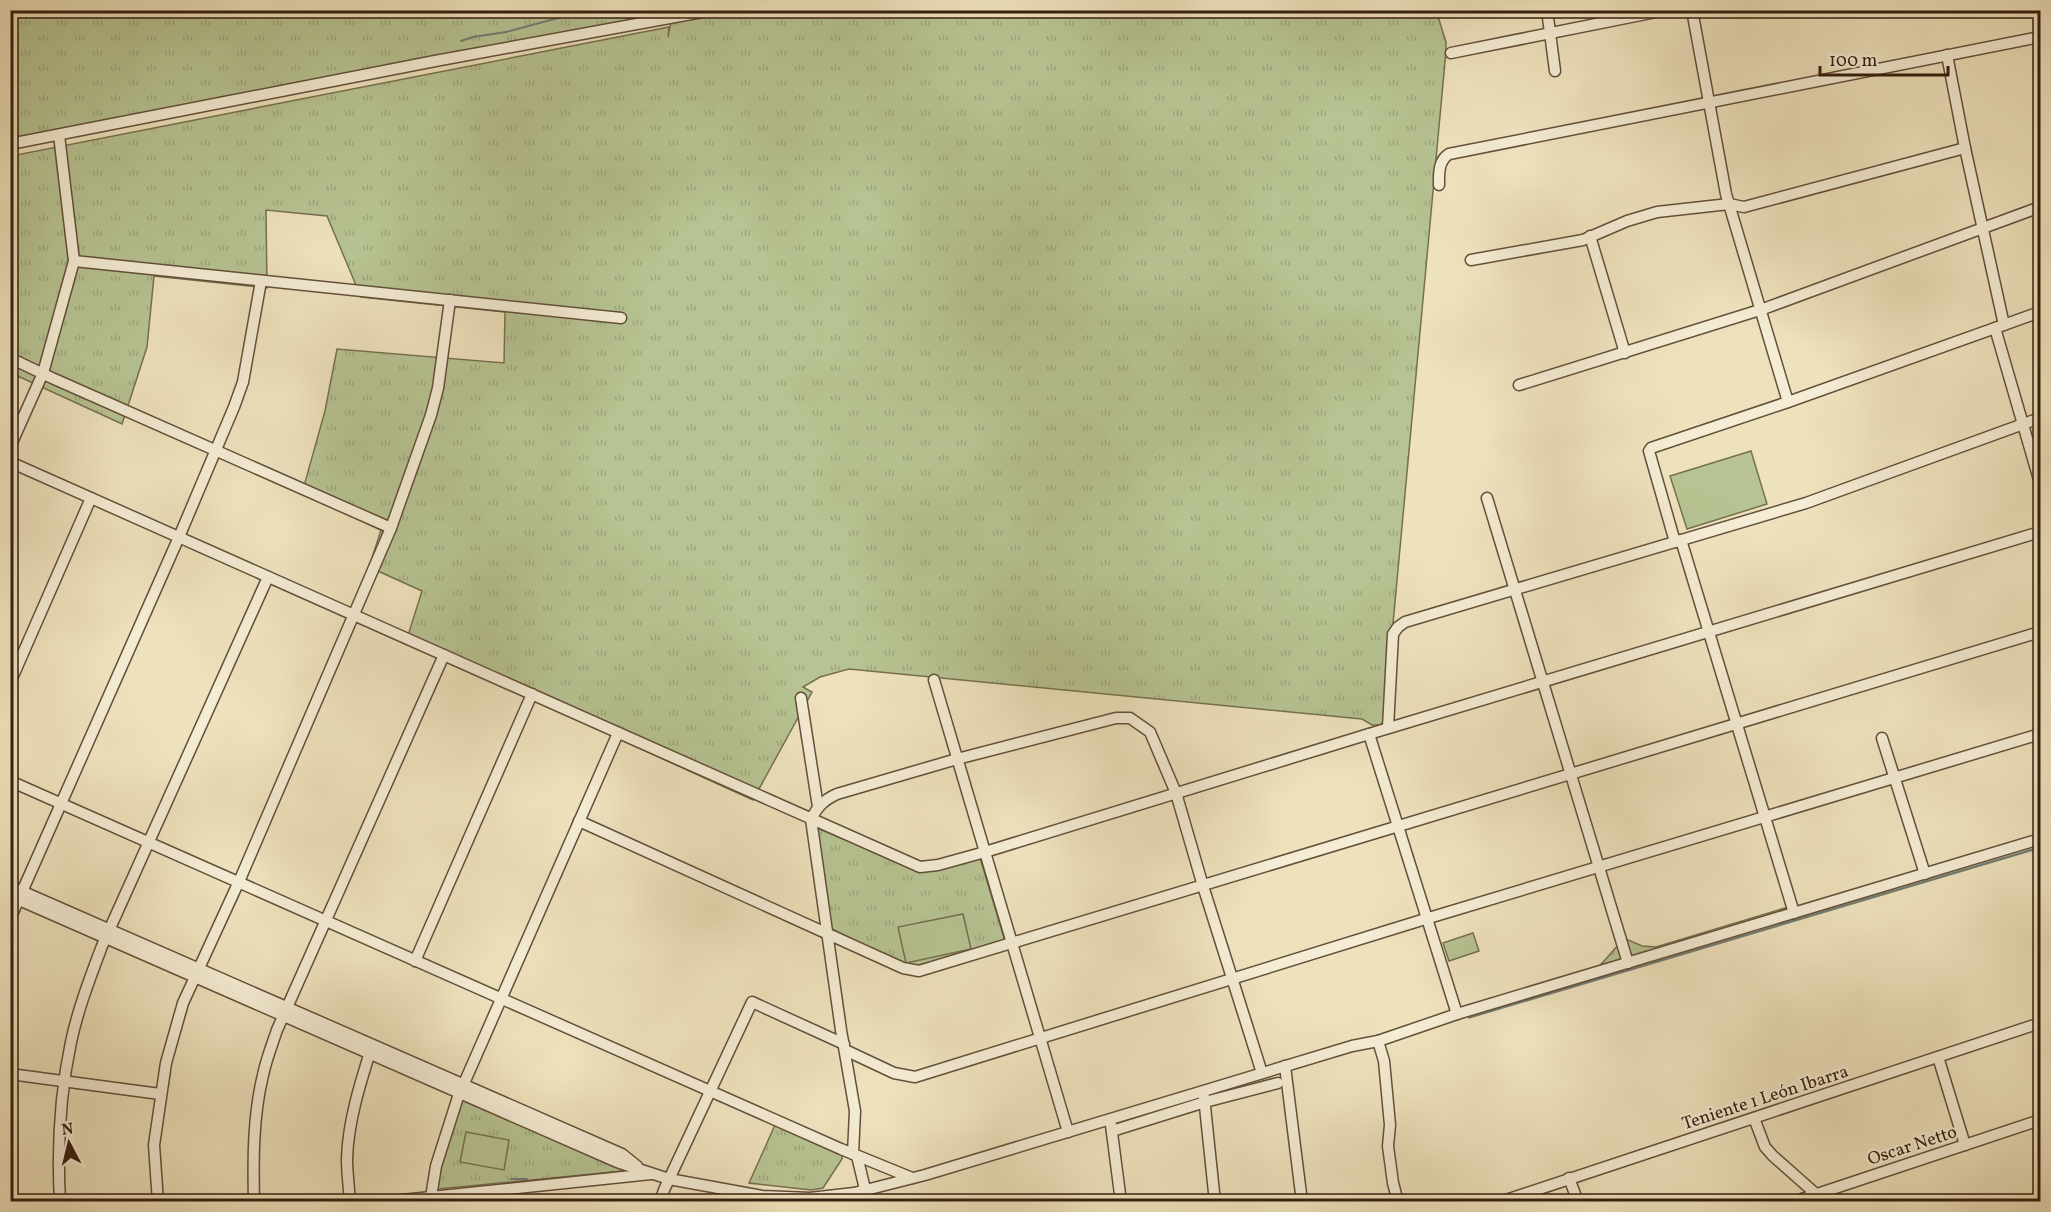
<svg xmlns="http://www.w3.org/2000/svg" width="2051" height="1212" font-family="Vollkorn,serif">
	<style>
		.grass { fill: url(#grass-tufts); stroke: #767050; stroke-width: 1.5 }
		.pitch { fill: #b7c392; stroke: #767050; stroke-width: 1.5 }
		.water { fill: url(#water-waves); stroke: #717d72; stroke-width: 1.5 }
		.lines { fill: none; stroke-linecap: round; stroke-linejoin: round }
		.stream { stroke: #717d72; stroke-width: 2 }
		.street-casing { stroke: #634f3a; stroke-width: 13 }
		.street { stroke: #f4ecd4; stroke-width: 10 }
		.labels { text-anchor: middle; stroke-width: 4.5; stroke-linejoin: round; paint-order: stroke }
		.street-label { font-size: 18px; fill: #351e0f; stroke: #f4ecd4 }
	</style>
	<defs>
		<pattern id="grass-tufts" width="24" height="20" patternUnits="userSpaceOnUse" patternTransform="scale(1.5)"><rect width="24" height="20" fill="#b7c392"/><path d="M3 7l-1-3M5 7V3M7 7l1-3M15 17l-1-3M17 17v-4M19 17l1-3" fill="none" stroke="#9ea77d"/></pattern>
		<pattern id="water-waves" width="16" height="10" patternUnits="userSpaceOnUse" patternTransform="scale(1.5)"><rect width="16" height="10" fill="#99bdb4"/><path d="M0 5q4-4 8 0t8 0" fill="none" stroke="#84a29a"/></pattern>
	</defs>
	<rect width="100%" height="100%" fill="#eee2bd"/>
	<filter id="stains"><feTurbulence type="fractalNoise" baseFrequency=".00333" numOctaves="4"/><feColorMatrix values="0 0 0 0 .2 0 0 0 0 .09 0 0 0 0 .02 0 0 0 .5 -.17"/></filter>
	<radialGradient id="worn" r=".72"><stop offset=".6" stop-color="#630" stop-opacity="0"/><stop offset="1" stop-color="#630" stop-opacity=".3"/></radialGradient>
	<g class="grass">
		<polygon points="1436,10 1446,42 1446,51 1384,721 1380,725 1372,725 1362,719 849,669 820,677 803,687 812,692 753,800 406,642 422,591 369,567 381,530 302,493 325,411 337,349 504,363 505,312 361,297 327,216 266,210 267,288 154,276 147,347 122,424 11,373 11,156 669,27 668,37 671,21 725,11"/>
		<polygon points="11,11 702,11 11,141"/>
		<polygon points="817,828 917,870 980,858 1005,941 916,966 900,963 830,928"/>
		<path d="M 1785,908 L 1786,910 L 1599,966 C 1608,958 1615,946 1626,939 L 1642,946 L 1656,947 Z"/>
		<polygon points="462,1100 621,1168 623,1171 438,1189 440,1167"/>
		<polygon points="775,1125 842,1155 842,1159 823,1188 811,1190 749,1183"/>
	</g>
	<g class="pitch">
		<polygon points="1751,451 1767,504 1687,529 1670,476"/>
		<polygon points="963,914 971,949 906,963 898,927"/>
		<polygon points="1473,933 1479,951 1449,961 1443,943"/>
		<polygon points="466,1132 509,1140 504,1170 460,1162"/>
	</g>
	<polygon class="water" points="2040,847 2040,848 1469,1018 1469,1017"/>
	<g class="lines">
		<g class="stream">
			<polyline points="461,41 473,37 506,32 588,10"/>
			<polyline points="511,1179 527,1179"/>
		</g>
		<g class="street-casing">
			<g id="street">
				<polyline points="1547,10 1555,71"/>
				<polyline points="1692,10 1726,194 1788,402"/>
				<polyline points="2038,37 2040,51"/>
				<polyline points="1451,53 1666,10"/>
				<polyline points="1947,55 1965,148 2004,325"/>
				<polyline points="10,144 435,61 713,10"/>
				<path d="M 1439,185 C 1439,174 1438,161 1449,154 L 2040,37"/>
				<polyline points="1590,236 1625,353"/>
				<polyline points="1471,260 1583,240 1627,221 1657,212 1729,204 1744,207 1965,148"/>
				<polyline points="74,261 621,318"/>
				<polyline points="1995,328 2040,483"/>
				<polyline points="10,358 52,378 391,528"/>
				<polyline points="1519,385 1763,309 2040,207"/>
				<polyline points="10,447 43,373 74,261 59,135"/>
				<polyline points="10,462 920,867 938,865 985,852 1369,734 2040,532"/>
				<polyline points="1487,498 1628,963"/>
				<polyline points="1681,540 1794,913"/>
				<polyline points="1675,542 1649,451 1651,448 1788,402 2040,312"/>
				<polyline points="934,680 1068,1132"/>
				<polyline points="10,683 91,498"/>
				<polyline points="801,698 818,807"/>
				<polyline points="1388,728 1393,634 1398,627 1405,622 1806,503 2040,418"/>
				<polyline points="1369,734 1457,1014"/>
				<polyline points="1882,738 1925,874"/>
				<polyline points="10,781 841,1149 912,1178"/>
				<polyline points="579,821 903,968 919,971 2040,632"/>
				<polyline points="10,886 622,1154 637,1166"/>
				<polyline points="10,896 617,1162 669,1179 762,1196 810,1198 854,1193 925,1175 1352,1046 1378,1041 1457,1014 2040,839"/>
				<polyline points="10,919 179,537 234,407 243,382 261,281"/>
				<polyline points="415,961 532,694"/>
				<polyline points="1378,1041 1384,1061 1390,1125 1388,1146 1393,1183 1398,1202"/>
				<polyline points="845,1050 894,1073 915,1077 1422,920 2040,734"/>
				<polyline points="1938,1057 1965,1145"/>
				<polyline points="1285,1066 1302,1202"/>
				<polyline points="10,1074 160,1094"/>
				<polyline points="1204,1097 1215,1202"/>
				<polyline points="1754,1118 1765,1147 1773,1156 1825,1202"/>
				<polyline points="1111,1125 1121,1202"/>
				<polyline points="1112,1131 1205,1102 1278,1083"/>
				<path d="M 853,1154 L 855,1111 L 841,1030 L 811,819 C 818,806 824,800 837,794 L 957,759 L 1116,718 L 1130,718 L 1150,732 L 1176,793 L 1203,886 L 1262,1073"/>
				<polyline points="857,1156 865,1189"/>
				<polyline points="1569,1178 1578,1202"/>
				<polyline points="431,1197 436,1166 458,1097 618,733"/>
				<path d="M 60,1202 C 57,1149 60,1094 71,1042 C 78,1009 90,978 102,946 L 268,577"/>
				<polyline points="158,1202 154,1145 166,1063 183,1003 241,877 391,528 431,415 438,388 450,300"/>
				<path d="M 254,1202 C 253,1159 253,1116 263,1075 C 266,1060 272,1045 277,1030 L 444,655"/>
				<path d="M 350,1202 C 349,1187 347,1173 347,1159 C 348,1122 360,1084 371,1049"/>
				<polyline points="383,1202 651,1174"/>
				<polyline points="660,1202 664,1190 752,1002 844,1044"/>
				<polyline points="1500,1202 2040,1023"/>
				<polyline points="1793,1202 2040,1120"/>
			</g>
		</g>
		<use href="#street" class="street"/>
	</g>
	<g class="labels">
		<g class="street-label">
			<text transform="translate(1765 1097) rotate(-18)" y="6">Teniente 1 León Ibarra</text>
			<text transform="translate(1912 1145) rotate(-18)" y="6">Oscar Netto</text>
		</g>
	</g>
	<rect width="2051" height="1212" fill="none" stroke="#eee2bd" stroke-width="36"/>
	<rect x="12" y="12" width="2027" height="1188" fill="none" stroke="#351e0f" stroke-width="3"/>
	<rect x="18" y="18" width="2015" height="1176" fill="none" stroke="#351e0f" stroke-width="1.5"/>
	<g transform="translate(69 1143) rotate(353)" stroke="#f4ecd4" stroke-width="4.5" paint-order="stroke">
	<path d="M0-4.5L10 22L0 15L-10 22Z" fill="#351e0f"/>
	<text y="-9" font-size="16" font-weight="bold" text-anchor="middle" fill="#351e0f">N</text>
	</g>
	<path d="M1820 66v9h128v-9" fill="none" stroke="#351e0f" stroke-width="3"/>
	<text x="1829" y="66" font-size="18" fill="#351e0f" stroke="#f4ecd4" stroke-width="4.5" paint-order="stroke">100 m</text>
	<rect width="100%" height="100%" filter="url(#stains)"/>
	<rect width="100%" height="100%" fill="url(#worn)"/>
</svg>
